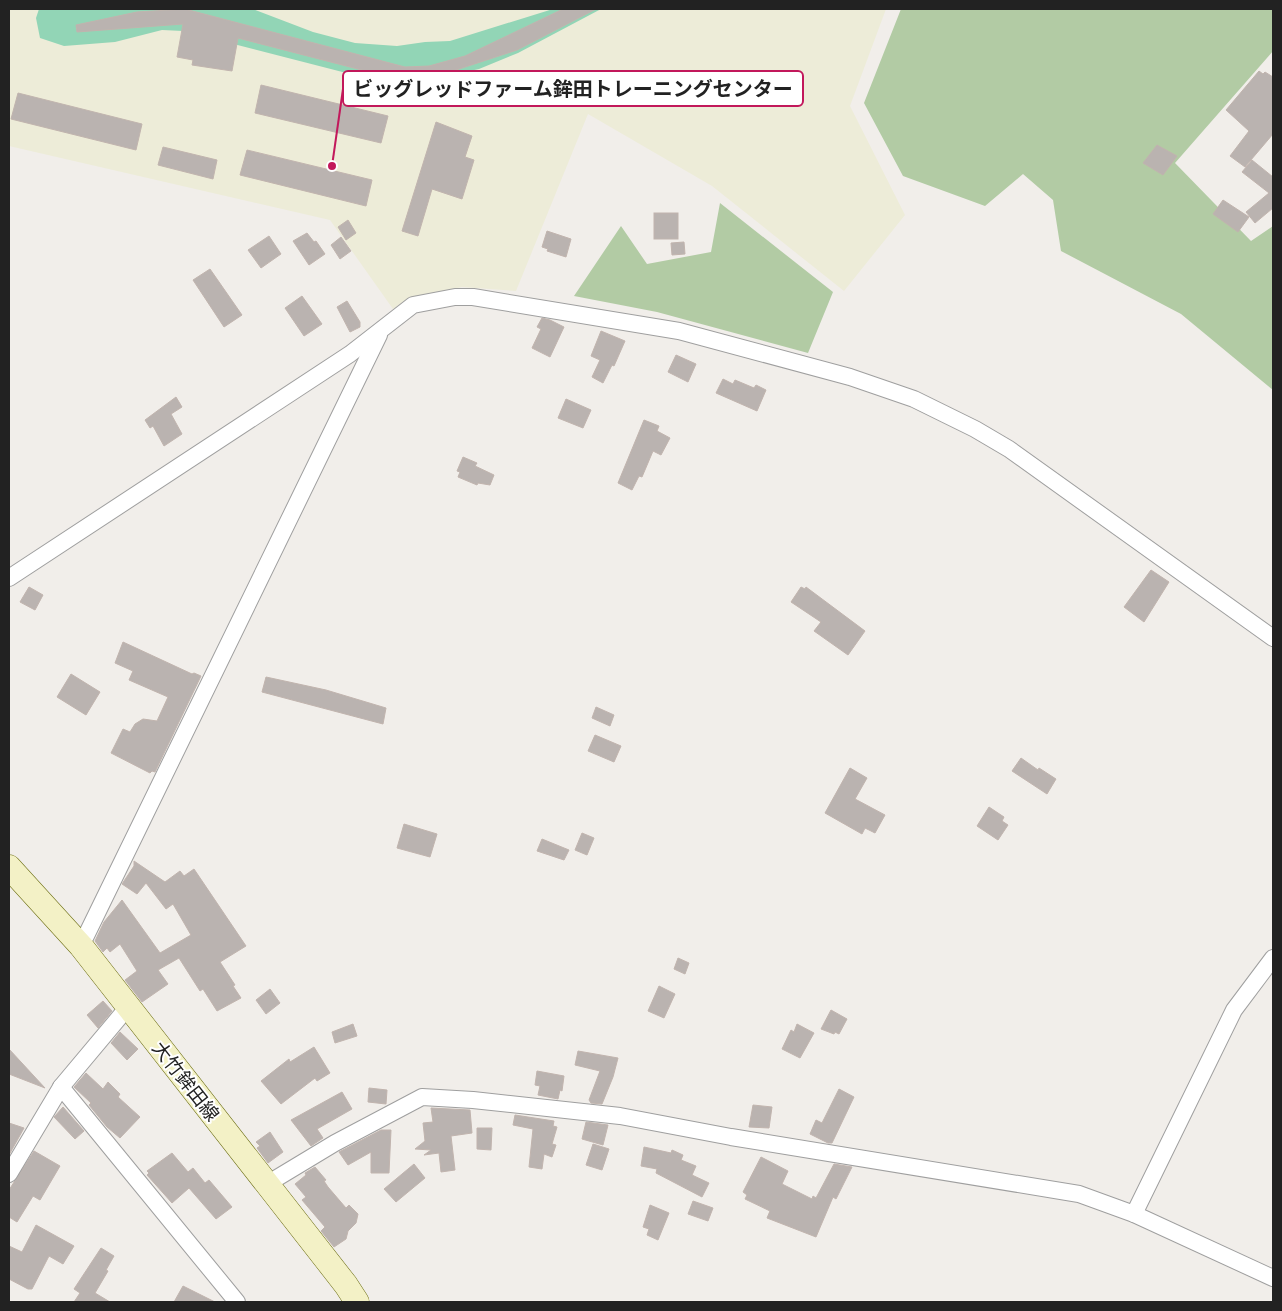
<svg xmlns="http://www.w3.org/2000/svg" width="1282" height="1311" font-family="'Alegreya Sans','Noto Sans JP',sans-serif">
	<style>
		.farmland { fill: #edecd8 }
		.forest { fill: #b2cba4 }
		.pitch { fill: #92d5b6 }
		.building { fill: #bab3b0; stroke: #c1b4ae }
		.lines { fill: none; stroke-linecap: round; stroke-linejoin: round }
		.street-casing { stroke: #9f9f9f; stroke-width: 18 }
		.secondary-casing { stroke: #6c6e13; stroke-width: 25 }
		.street { stroke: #fff; stroke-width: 16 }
		.secondary { stroke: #f3f1c6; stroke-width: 24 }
		.labels { text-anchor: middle; stroke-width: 4; stroke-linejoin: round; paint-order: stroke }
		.street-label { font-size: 19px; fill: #222; stroke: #fff }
		.leader { fill: none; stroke: #c2185b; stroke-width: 2 }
		.callout-dot { fill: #c2185b; stroke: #fff; stroke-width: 2 }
		.callout { fill: #fff; stroke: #c2185b; stroke-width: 2 }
		.callout-label { font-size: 20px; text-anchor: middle; font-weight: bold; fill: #222 }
	</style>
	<rect width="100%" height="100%" fill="#f1eeea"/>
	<polygon class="farmland" points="9,9 886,9 850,106 905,215 844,291 712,186 588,114 516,291 462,287 409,298 393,309 330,220 9,146"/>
	<g class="forest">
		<polygon points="901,9 1273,9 1273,51 1175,163 1251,241 1273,226 1273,390 1181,314 1061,251 1053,200 1023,174 985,206 903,176 864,103"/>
		<polygon points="720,203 833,292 808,353 657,312 574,296 621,226 647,264 711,252"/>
	</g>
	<polygon class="pitch" points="39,9 253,9 313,32 355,43 397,46 425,42 450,41 553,9 601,9 518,53 479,69 416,83 358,76 183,31 162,30 115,42 64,46 40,38 36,18"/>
	<g class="building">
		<polygon points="185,9 405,67 429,66 465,56 563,9 596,9 517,50 453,71 453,75 404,79 381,75 238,38 232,71 192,65 193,60 177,57 183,24 77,32 76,25 137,12"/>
		<polygon points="1259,71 1263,74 1265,72 1273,77 1273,134 1245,167 1230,156 1249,131 1226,110"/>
		<polygon points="261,85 388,116 381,143 255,113"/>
		<polygon points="18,93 142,124 136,150 11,119"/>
		<polygon points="436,122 472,136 465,157 474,160 462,199 432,189 418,236 402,231"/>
		<polygon points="1157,145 1177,156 1163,175 1143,163"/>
		<polygon points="163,147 217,160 213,179 158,165"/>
		<polygon points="247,150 372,180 366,206 240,175"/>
		<polygon points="1252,160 1273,177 1273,208 1255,223 1246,212 1269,193 1242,172"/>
		<polygon points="1223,200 1249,217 1238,232 1213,214"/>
		<rect x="654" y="213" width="24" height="26"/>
		<polygon points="348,220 356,233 346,240 338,227"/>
		<polygon points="547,231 571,239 566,257 547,251 548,249 542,247"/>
		<polygon points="307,233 314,242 316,241 325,254 309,265 293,241"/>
		<polygon points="269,236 281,254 261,268 248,250"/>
		<polygon points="341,237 351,251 340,259 331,245"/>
		<polygon points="684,242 685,254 672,255 671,243"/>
		<polygon points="210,269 242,315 224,327 193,280"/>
		<polygon points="302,296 322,324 304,336 285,308"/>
		<polygon points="347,301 360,322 360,327 350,332 337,307"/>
		<polygon points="542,318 550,320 564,327 550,357 532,348 541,329 537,327"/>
		<polygon points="601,331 625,341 614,366 612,365 603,383 592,377 600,360 591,356"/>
		<polygon points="676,355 696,364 688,382 668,372"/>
		<polygon points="723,379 733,384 735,380 754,388 756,385 766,390 757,411 716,393"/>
		<polygon points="176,397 182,407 171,414 182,434 164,446 153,426 150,428 145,420"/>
		<polygon points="566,399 591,410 583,428 558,418"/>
		<polygon points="644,420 659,426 657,431 670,438 661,455 653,451 642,477 639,476 632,490 618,483"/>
		<polygon points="463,457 477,463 475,466 494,475 490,485 478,483 477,485 458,477 460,472 457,471"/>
		<polygon points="1151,570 1169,582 1144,622 1124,607"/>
		<polygon points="29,587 43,595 35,610 20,602"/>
		<polygon points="801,587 805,589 806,587 865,631 848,655 814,631 821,622 791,602"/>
		<polygon points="123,642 192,674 194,673 201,676 155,772 152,771 150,773 111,753 123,729 130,732 135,724 143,719 157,721 168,697 129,680 133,671 115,663"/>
		<polygon points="71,674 100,692 86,715 57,697"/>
		<polygon points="266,677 326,690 386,708 383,724 262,692"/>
		<polygon points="596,707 614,715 610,726 592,718"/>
		<polygon points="595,735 621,746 614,762 588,751"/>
		<polygon points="1021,758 1038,770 1039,768 1056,779 1047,794 1012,771"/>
		<polygon points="850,768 867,778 855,799 885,815 875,833 865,828 862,834 825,813"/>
		<polygon points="989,807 1004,817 1002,821 1008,825 998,840 977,826"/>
		<polygon points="404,824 437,834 430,857 397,848"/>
		<polygon points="582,833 594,838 587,855 575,850"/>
		<polygon points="542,839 569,850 564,860 537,851"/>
		<polygon points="134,861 165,882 180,871 184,876 194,869 246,946 220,962 235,985 233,986 241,998 217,1011 203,989 200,991 179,958 158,970 168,984 142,1002 125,980 137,971 120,944 110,952 107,948 103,952 95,941 104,922 122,900 160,953 191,935 173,904 166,909 146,883 137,894 122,884 134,866"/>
		<polygon points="678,958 689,963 685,974 674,969"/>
		<polygon points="659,986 675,994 664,1018 648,1011"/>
		<polygon points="270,989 280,1003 266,1014 256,1000"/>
		<polygon points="103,1001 112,1011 98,1028 87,1015"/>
		<polygon points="831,1010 847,1019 839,1034 835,1032 834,1034 821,1029"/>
		<polygon points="353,1024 357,1036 335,1043 332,1032"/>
		<polygon points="797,1024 814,1033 800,1058 782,1049 791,1030 794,1032"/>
		<polygon points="120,1032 138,1049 127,1060 111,1043"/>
		<polygon points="314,1047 330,1073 317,1081 315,1078 281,1104 261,1081 289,1059 290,1062"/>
		<polygon points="9,1049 45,1088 9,1074"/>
		<polygon points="578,1051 618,1058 613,1077 602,1104 591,1103 589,1100 600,1071 575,1065"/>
		<polygon points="537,1071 564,1076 562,1091 560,1090 558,1099 538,1095 540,1086 535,1085"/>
		<polygon points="86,1073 103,1089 108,1082 120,1094 118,1097 140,1117 120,1138 107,1127 89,1105 91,1103 74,1087"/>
		<polygon points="369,1088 387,1090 386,1104 368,1102"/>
		<polygon points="839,1089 854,1097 832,1143 828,1143 810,1134 816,1120 822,1123"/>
		<polygon points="342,1092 352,1109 317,1129 323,1138 311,1146 291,1120"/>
		<polygon points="753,1105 772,1107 769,1128 749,1127"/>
		<polygon points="63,1107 84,1131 75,1139 54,1117"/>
		<polygon points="431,1108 470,1110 472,1133 451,1136 455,1170 441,1172 439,1153 424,1155 431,1150 415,1149 425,1141 423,1123 433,1122"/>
		<polygon points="515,1115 554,1121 553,1126 557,1127 552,1144 556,1145 552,1157 544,1154 542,1169 529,1167 533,1129 513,1125"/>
		<polygon points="586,1122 608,1125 603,1145 582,1139"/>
		<polygon points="9,1123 24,1128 9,1155"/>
		<polygon points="477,1128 492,1128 491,1150 477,1149"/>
		<polygon points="381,1130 391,1130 389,1173 371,1173 371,1152 348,1165 339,1152"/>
		<polygon points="270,1132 283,1152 268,1163 257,1148 260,1146 256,1142"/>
		<polygon points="593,1144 609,1149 602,1170 586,1165"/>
		<polygon points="644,1147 671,1153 672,1150 683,1155 681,1160 696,1166 692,1175 709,1183 702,1197 656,1173 657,1169 641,1166"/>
		<polygon points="34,1151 60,1166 40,1200 33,1196 17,1222 9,1217 9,1190"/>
		<polygon points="172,1153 188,1172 193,1168 205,1183 209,1180 232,1207 216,1219 189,1188 172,1203 147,1175 149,1173 147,1171"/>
		<polygon points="761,1157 788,1171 782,1184 812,1199 813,1196 816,1198 834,1164 852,1167 836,1199 833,1197 816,1237 767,1218 770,1211 745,1199 747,1195 743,1192"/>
		<polygon points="414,1164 425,1178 396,1202 384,1189"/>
		<polygon points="315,1167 326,1180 324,1181 328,1187 346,1208 349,1205 358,1214 356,1223 348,1231 346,1239 334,1247 321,1231 325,1227 302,1200 306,1197 295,1184 306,1175 305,1173"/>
		<polygon points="693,1201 713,1208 708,1221 688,1214"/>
		<polygon points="650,1205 669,1213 658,1240 647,1235 649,1229 643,1227"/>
		<polygon points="36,1225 74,1246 63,1264 49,1256 32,1289 28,1289 9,1279 9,1246 22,1252"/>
		<polygon points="101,1248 114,1256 106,1270 108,1271 95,1293 110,1302 74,1302 80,1293 74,1289"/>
		<polygon points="183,1286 215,1302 174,1302"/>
	</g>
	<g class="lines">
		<g class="street-casing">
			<g id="street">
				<polyline points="9,578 350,354 413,305 455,297 473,297 679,331 850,377 914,399 975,429 1009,449 1273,638"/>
				<polyline points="81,946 379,335"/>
				<polyline points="61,1087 237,1302"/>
				<polyline points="9,1174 61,1087 128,1007"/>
				<polyline points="267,1184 335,1143 422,1097 473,1100 620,1116 731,1137 1079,1194 1134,1214 1273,1278"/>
				<polyline points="1134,1214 1234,1010 1273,958"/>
			</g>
		</g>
		<g class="secondary-casing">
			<polyline id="secondary" points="9,867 81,946 346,1285 357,1302"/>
		</g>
		<use href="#street" class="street"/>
		<use href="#secondary" class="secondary"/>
	</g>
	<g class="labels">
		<g class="street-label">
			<text transform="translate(186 1081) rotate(52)" y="7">大竹鉾田線</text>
		</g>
	</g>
	<path class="leader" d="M332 166L343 89"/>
	<circle class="callout-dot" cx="332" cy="166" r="5"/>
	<rect class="callout" x="343" y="71" width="460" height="35" rx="5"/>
	<g class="callout-label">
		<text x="573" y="96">ビッグレッドファーム鉾田トレーニングセンター</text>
	</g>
	<rect width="1282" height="1311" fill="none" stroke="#222222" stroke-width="20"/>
</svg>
